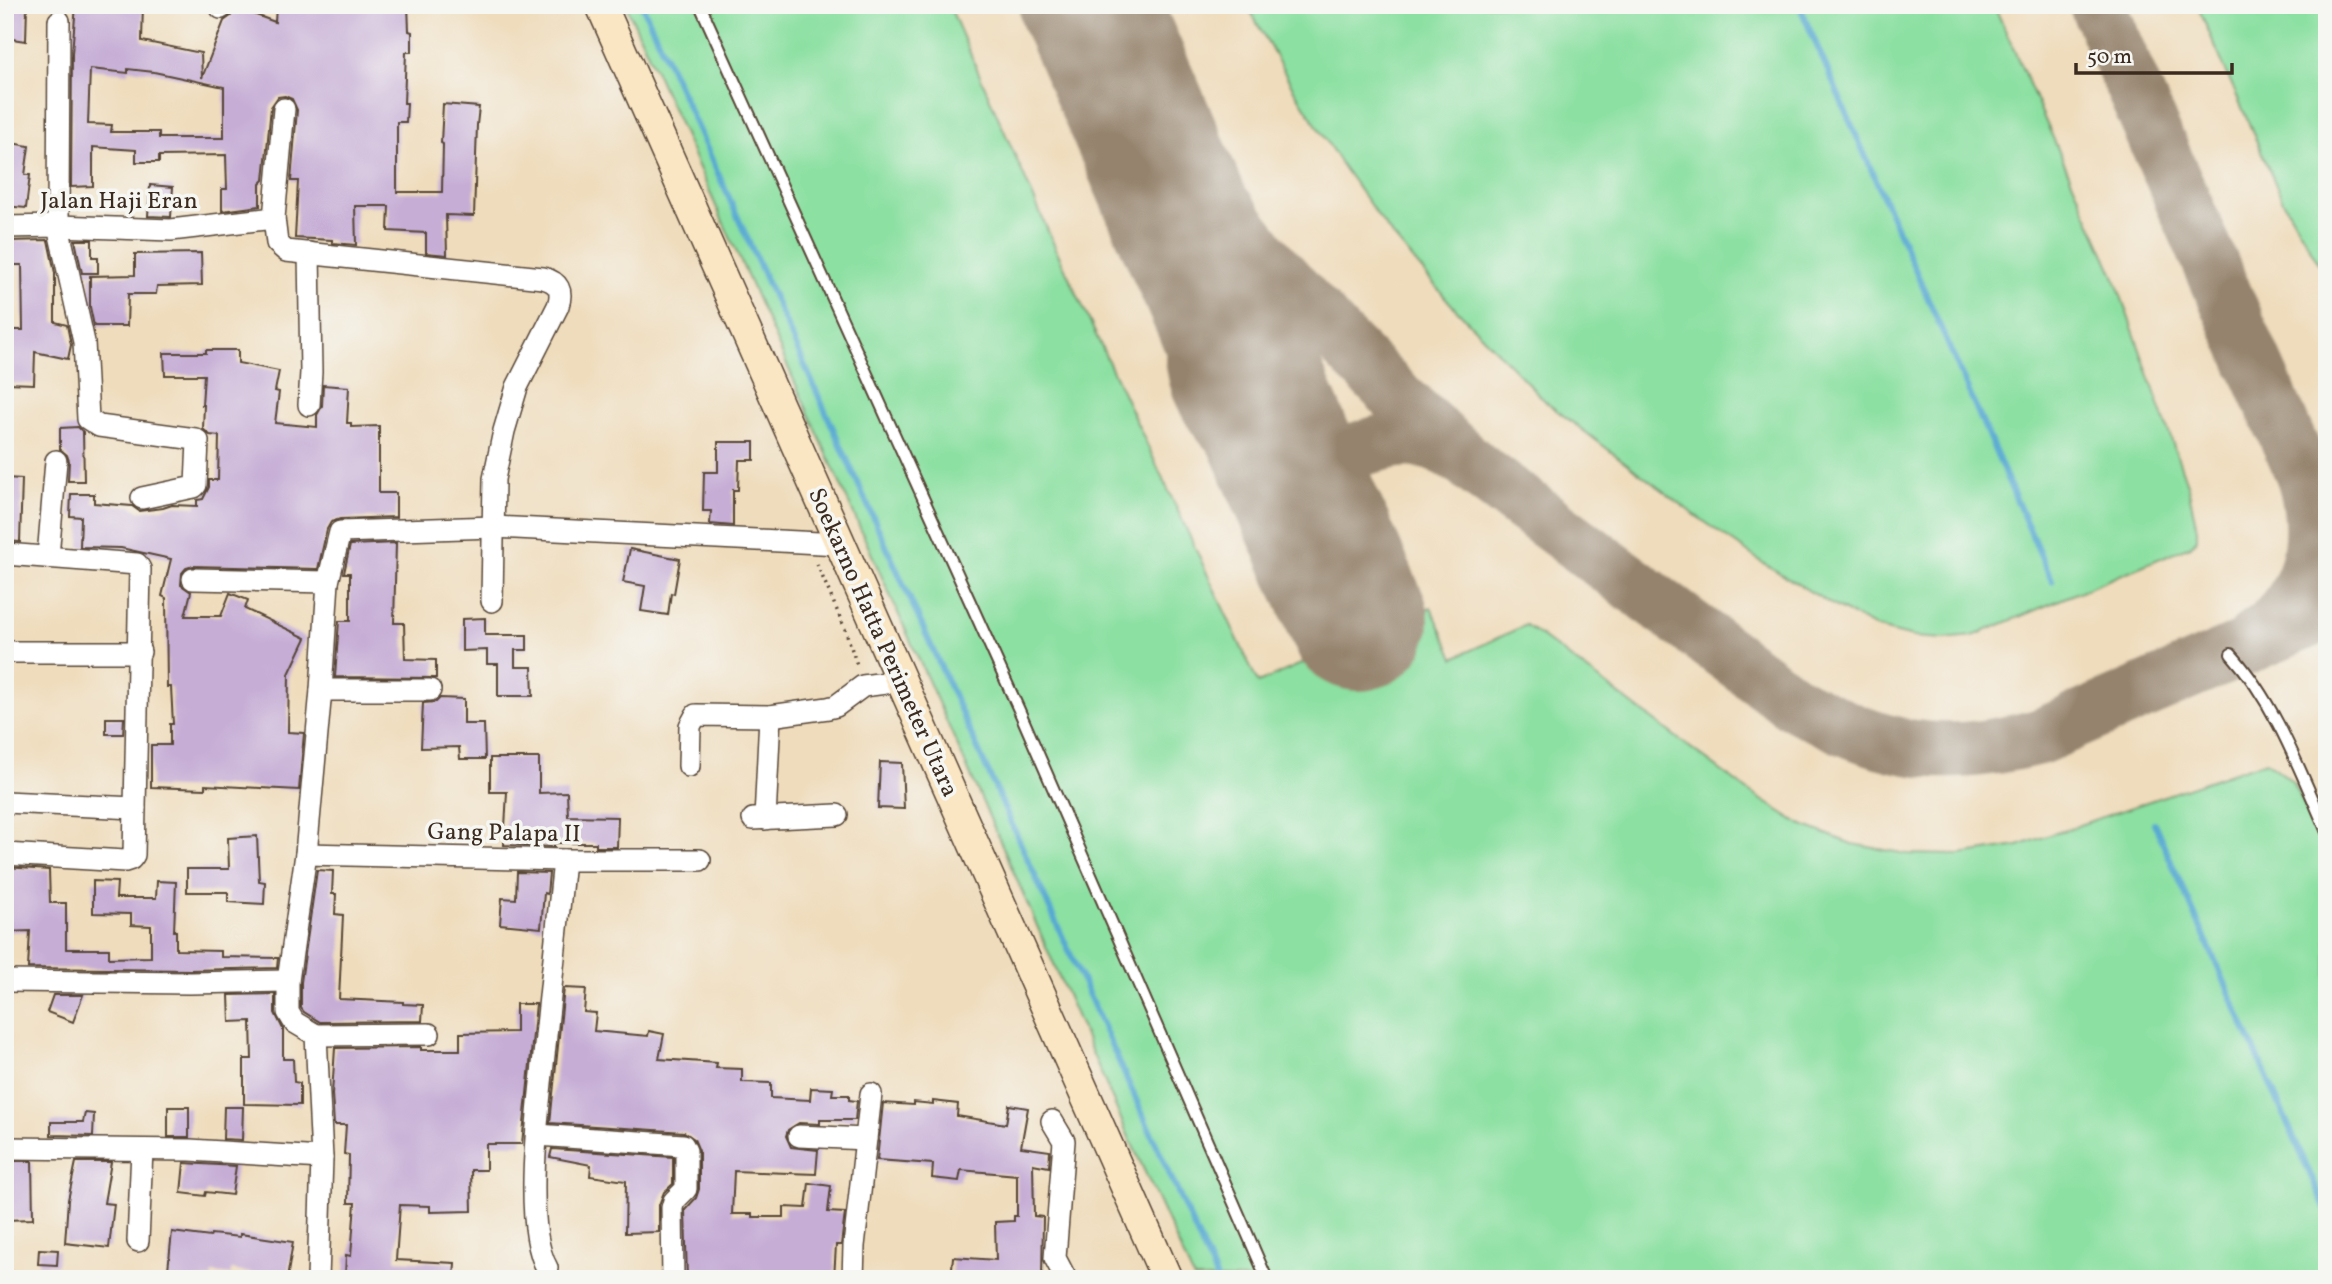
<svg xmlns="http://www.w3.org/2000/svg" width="2332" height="1284" font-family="Vollkorn,serif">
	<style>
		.green { fill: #8ce0a2; stroke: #648560; stroke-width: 2 }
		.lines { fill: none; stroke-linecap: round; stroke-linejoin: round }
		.stream { stroke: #56a9d1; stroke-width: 6 }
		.taxiway { stroke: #95836d; stroke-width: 56 }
		.runway { stroke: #95836d; stroke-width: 140 }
		.building { fill: #c6add5; fill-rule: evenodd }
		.lane-casing { stroke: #564536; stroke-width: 14 }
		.street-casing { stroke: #564536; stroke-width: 24 }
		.secondary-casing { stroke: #564536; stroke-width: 33 }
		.path { stroke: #564536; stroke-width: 3.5; stroke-dasharray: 2 5; stroke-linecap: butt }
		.lane { stroke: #fff; stroke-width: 10 }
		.street { stroke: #fff; stroke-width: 21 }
		.secondary { stroke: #fbe6c4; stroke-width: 30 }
		.labels { text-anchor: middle; stroke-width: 7; stroke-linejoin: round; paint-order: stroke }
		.street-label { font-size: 24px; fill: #3b2a1e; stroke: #f6f6f2 }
	</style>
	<rect width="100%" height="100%" fill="#f6f6f2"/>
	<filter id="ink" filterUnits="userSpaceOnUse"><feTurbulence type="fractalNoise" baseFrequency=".0143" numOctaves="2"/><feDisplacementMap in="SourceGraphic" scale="14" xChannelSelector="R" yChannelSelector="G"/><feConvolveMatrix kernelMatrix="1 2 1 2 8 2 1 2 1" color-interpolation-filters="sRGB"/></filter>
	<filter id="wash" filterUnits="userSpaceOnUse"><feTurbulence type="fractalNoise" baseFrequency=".00686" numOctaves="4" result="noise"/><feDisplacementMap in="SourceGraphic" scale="28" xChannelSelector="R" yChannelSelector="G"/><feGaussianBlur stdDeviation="1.57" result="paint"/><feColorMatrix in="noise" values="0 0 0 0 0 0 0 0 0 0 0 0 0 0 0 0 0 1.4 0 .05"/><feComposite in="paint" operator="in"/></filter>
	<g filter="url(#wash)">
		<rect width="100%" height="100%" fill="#efdcbc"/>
		<g class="green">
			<polygon points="626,5 949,5 1055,247 1258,683 1431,607 1454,658 1526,625 1751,793 1800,824 1852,844 1907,854 1960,855 2018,846 2266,761 2292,781 2306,810 2327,802 2327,1279 1194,1279 1127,1133 1004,850"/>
			<polygon points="1247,5 1994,5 2113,273 2188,487 2197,529 2197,539 2190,546 1973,636 1943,639 1913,637 1878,628 1836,607 1763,563 1688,510 1547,403 1451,304 1391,234 1341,164 1293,88"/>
			<polygon points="2197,5 2327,5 2327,278 2282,199"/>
		</g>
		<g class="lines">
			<g class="stream">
				<polyline points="642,5 1217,1279"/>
				<polyline points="1799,5 2052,581"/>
				<polyline points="2154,823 2327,1212"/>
			</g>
			<g class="taxiway">
				<path d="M 1097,5 L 1161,116 L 1220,200 L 1267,260 L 1335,335 L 1399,399 L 1475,468 L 1791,701 C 1884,751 1934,763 2039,737 L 2327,612"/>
				<polyline points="2097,5 2304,476"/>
				<path d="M 1152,153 C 1167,189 1194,241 1200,277 C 1205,302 1194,322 1193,346 C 1191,398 1228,449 1279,460 C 1345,474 1393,411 1459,456"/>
				<path d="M 2256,637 C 2312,601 2322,536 2304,476 L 2327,509"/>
			</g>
			<polyline class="runway" points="1089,5 1359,621"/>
		</g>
		<g id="blocks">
			<g class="building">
				<polygon points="5,5 27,5 26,41 5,38"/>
				<path d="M 76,5 L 143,5 L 142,41 L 201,53 L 202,78 L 224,21 L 231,16 L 234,7 L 275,22 L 276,7 L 408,5 L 409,31 L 412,32 L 412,52 L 406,52 L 404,103 L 407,103 L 406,122 L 397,122 L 397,192 L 442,192 L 443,144 L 441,143 L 443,104 L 479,107 L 477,125 L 474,216 L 446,215 L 447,255 L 426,253 L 426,233 L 388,231 L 389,206 L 355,206 L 356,245 L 332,243 L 332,240 L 295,238 L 298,181 L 291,181 L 297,110 L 292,99 L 285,96 L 278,97 L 271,107 L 264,180 L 260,184 L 260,206 L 222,211 L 222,189 L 227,189 L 226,155 L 159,156 L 159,162 L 136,162 L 136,150 L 93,147 L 93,186 L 71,187 L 72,53 ZM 90,69 L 128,73 L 128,69 L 154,72 L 224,87 L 224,138 L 159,138 L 159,132 L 111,132 L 112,125 L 88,124 Z"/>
				<polygon points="5,142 29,146 25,175 30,175 26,208 5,206"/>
				<polygon points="150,185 173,187 171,217 148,216"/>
				<polygon points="48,240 55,273 55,322 67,325 71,345 68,359 35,352 34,384 7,383 5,337 8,337 8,330 23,330 22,265 8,265 8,241"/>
				<polygon points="75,240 92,240 92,257 98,257 98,273 82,273"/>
				<polygon points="201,253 202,285 157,286 156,294 128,294 127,326 94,326 90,307 90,276 135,275 135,254"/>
				<polygon points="206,350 238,350 238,363 279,371 275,391 279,392 275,423 317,427 317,415 322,406 323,385 349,387 347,423 351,423 351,427 379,426 379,493 396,493 396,517 340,519 331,522 327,529 318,569 193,566 186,568 182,573 181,585 191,592 185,616 221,616 230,593 248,600 245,609 306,638 289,674 288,732 304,733 299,790 205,785 205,789 151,787 151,745 170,745 170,724 173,724 171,687 167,687 166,598 162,596 171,559 121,548 80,547 81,517 70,516 71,494 94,494 94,503 132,506 139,511 163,508 172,505 197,506 197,500 203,499 209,487 209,480 218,480 219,436 210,435 203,429 204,405 202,405 204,375 165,375 164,353 206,353"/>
				<polygon points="78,427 83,432 84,481 68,481 69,461 67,455 60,449 60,428"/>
				<polygon points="718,442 754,442 754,460 739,460 738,490 733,490 733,526 710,524 711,511 703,511 704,472 718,472"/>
				<polygon points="5,478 22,479 20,542 5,541"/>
				<polygon points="396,543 394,623 404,623 405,659 436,660 436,678 335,677 339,621 350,621 350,573 344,573 350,545"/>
				<polygon points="630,549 680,559 674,594 671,593 668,615 641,611 645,586 623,582"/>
				<polygon points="485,618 485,635 527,635 527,650 515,650 515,667 532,667 533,696 498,696 498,664 487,664 487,650 462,651 462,619"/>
				<polygon points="440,698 464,699 464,724 484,724 485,759 460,759 459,747 421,748 423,703 436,702"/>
				<polygon points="106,718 124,718 123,734 106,734"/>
				<polygon points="490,758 539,758 539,793 567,792 568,816 618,817 617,847 596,847 596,843 554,843 554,847 504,845 507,792 490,792"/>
				<polygon points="880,762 902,763 904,809 878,808"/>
				<polygon points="257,836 259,881 265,882 264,904 228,902 228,892 187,892 187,869 229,869 228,838"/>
				<polygon points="5,867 49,870 50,903 66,903 66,949 109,949 109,958 151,957 151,926 131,925 131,914 93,913 93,881 117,882 116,898 156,898 157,881 176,882 174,931 176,931 176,950 221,951 221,957 278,958 277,968 190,970 28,968 30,931 5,932"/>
				<polygon points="317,870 333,871 332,894 336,894 335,914 343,915 339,999 403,1002 403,1004 423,1005 422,1021 320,1022 304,1012 301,1008 301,982"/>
				<polygon points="517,872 549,873 547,894 544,893 541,928 500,924 502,898 516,899"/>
				<polygon points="564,988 586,989 584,1012 596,1013 594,1031 648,1036 649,1031 664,1034 659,1059 717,1063 716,1068 742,1069 742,1082 771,1083 771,1098 810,1100 811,1088 833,1089 832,1095 849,1095 849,1100 857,1101 855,1120 820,1120 820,1124 799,1123 788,1130 786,1136 791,1147 818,1150 816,1174 734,1171 732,1214 752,1214 752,1217 784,1217 784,1207 806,1208 809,1183 831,1186 828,1212 845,1213 841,1245 836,1245 834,1279 687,1279 685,1210 696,1198 699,1189 699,1151 694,1139 684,1132 550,1123"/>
				<polygon points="275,994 275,1013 283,1029 283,1059 293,1059 294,1082 300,1083 300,1105 244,1104 244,1059 252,1059 251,1021 230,1022 229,995"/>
				<polygon points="53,995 83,995 73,1022 47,1012"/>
				<polygon points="516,1004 536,1004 522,1144 486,1144 486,1170 471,1170 472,1211 430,1212 430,1206 400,1205 396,1260 455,1263 454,1279 345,1276 346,1255 351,1256 355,1203 348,1203 349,1155 344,1154 346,1125 334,1125 332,1094 335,1048 421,1047 421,1050 460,1050 460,1033 516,1032"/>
				<polygon points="933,1101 958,1104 957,1116 1006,1124 1009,1105 1028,1108 1021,1147 1050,1151 1049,1167 1033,1164 1034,1216 1043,1217 1042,1279 951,1279 953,1257 996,1260 995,1222 1014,1221 1014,1216 1017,1216 1017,1175 961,1170 959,1181 932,1178 933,1164 877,1160 883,1103 914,1105 914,1102 933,1104"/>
				<rect x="168" y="1107" width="21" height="30"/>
				<polygon points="224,1107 243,1107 242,1140 223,1139"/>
				<polygon points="85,1113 94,1114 93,1136 51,1135 51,1122 83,1122"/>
				<polygon points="552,1149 673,1157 673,1184 664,1192 659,1205 659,1232 625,1233 626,1181 590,1176 591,1165 550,1157"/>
				<polygon points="5,1161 32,1161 33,1219 5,1220"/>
				<polygon points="76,1162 111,1162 104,1203 114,1204 109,1248 65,1243 68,1200"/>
				<polygon points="184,1163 236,1166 232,1195 206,1192 205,1196 181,1193"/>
				<polygon points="172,1232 210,1237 211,1234 240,1237 240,1234 293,1242 287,1279 231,1270 231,1275 212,1273 211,1279 167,1279"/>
				<polygon points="39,1249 58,1250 57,1265 38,1264"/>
			</g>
		</g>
	</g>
	<g filter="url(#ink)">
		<use href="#blocks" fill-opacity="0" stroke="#564536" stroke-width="2"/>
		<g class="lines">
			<g class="lane-casing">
				<g id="lane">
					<polyline points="700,5 1019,710 1267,1279"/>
					<path d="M 2231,654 C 2276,704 2300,771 2327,832"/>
				</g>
			</g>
			<g class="street-casing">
				<g id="street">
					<polyline points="220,5 221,8"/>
					<polyline points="59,21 58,226 84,342 88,419 99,426 195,439 198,441 196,485 194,487 142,498"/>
					<path d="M 284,109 L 274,218 L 277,243 L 286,251 L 543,278 C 559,282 563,291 558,306 L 517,387 L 504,431 L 494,479 L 492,601"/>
					<polyline points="5,227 58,226 171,230 274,218"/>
					<polyline points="309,253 311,372 309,405"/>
					<polyline points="5,554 137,564 140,569 134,855 131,859 125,861 5,854"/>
					<polyline points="48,557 56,461"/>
					<polyline points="193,579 328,582"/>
					<polyline points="5,652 140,652"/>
					<polyline points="321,690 430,690"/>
					<polyline points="689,766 690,726 696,715 770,716 828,708 836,706 863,686 901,681"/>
					<polyline points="5,802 135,808"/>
					<polyline points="753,819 837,815"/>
					<polyline points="765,819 770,716"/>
					<polyline points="306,854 564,860 700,860"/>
					<polyline points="5,981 190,983 288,981"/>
					<polyline points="316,1035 429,1034"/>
					<polyline points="1052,1121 1064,1141 1055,1258 1066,1279"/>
					<polyline points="537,1135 683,1145 686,1151 686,1189 674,1201 672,1208 673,1279"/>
					<polyline points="799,1136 866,1139"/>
					<polyline points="5,1148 190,1150 322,1158"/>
					<polyline points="138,1241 142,1150"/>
					<path d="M 547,1268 C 521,1222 541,1090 546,1036 C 552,977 558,918 564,860"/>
					<polyline points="318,1279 322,1158 316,1035 294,1022 288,1012 288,981 306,854 321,690 328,582 340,532 494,527 840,544"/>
					<polyline points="853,1279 854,1246 871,1094"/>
				</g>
			</g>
			<g class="secondary-casing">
				<polyline id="secondary" points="601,5 1167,1279"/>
			</g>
			<polyline class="path" points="817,564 845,629 858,668"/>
			<use href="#lane" class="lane"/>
			<use href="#street" class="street"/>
			<use href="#secondary" class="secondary"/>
		</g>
	</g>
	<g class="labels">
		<g class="street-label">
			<text x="119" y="208">Jalan Haji Eran</text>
			<text transform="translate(884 642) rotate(66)" y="8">Soekarno Hatta Perimeter Utara</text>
			<text transform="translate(504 832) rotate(1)" y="8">Gang Palapa II</text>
		</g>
	</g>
	<rect width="2332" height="1284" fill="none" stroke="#f6f6f2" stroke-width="28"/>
	<path d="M2076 63v10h156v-10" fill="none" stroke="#3b2a1e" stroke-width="3.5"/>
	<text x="2087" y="63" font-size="21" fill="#3b2a1e" stroke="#f6f6f2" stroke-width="5" paint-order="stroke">50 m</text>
</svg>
